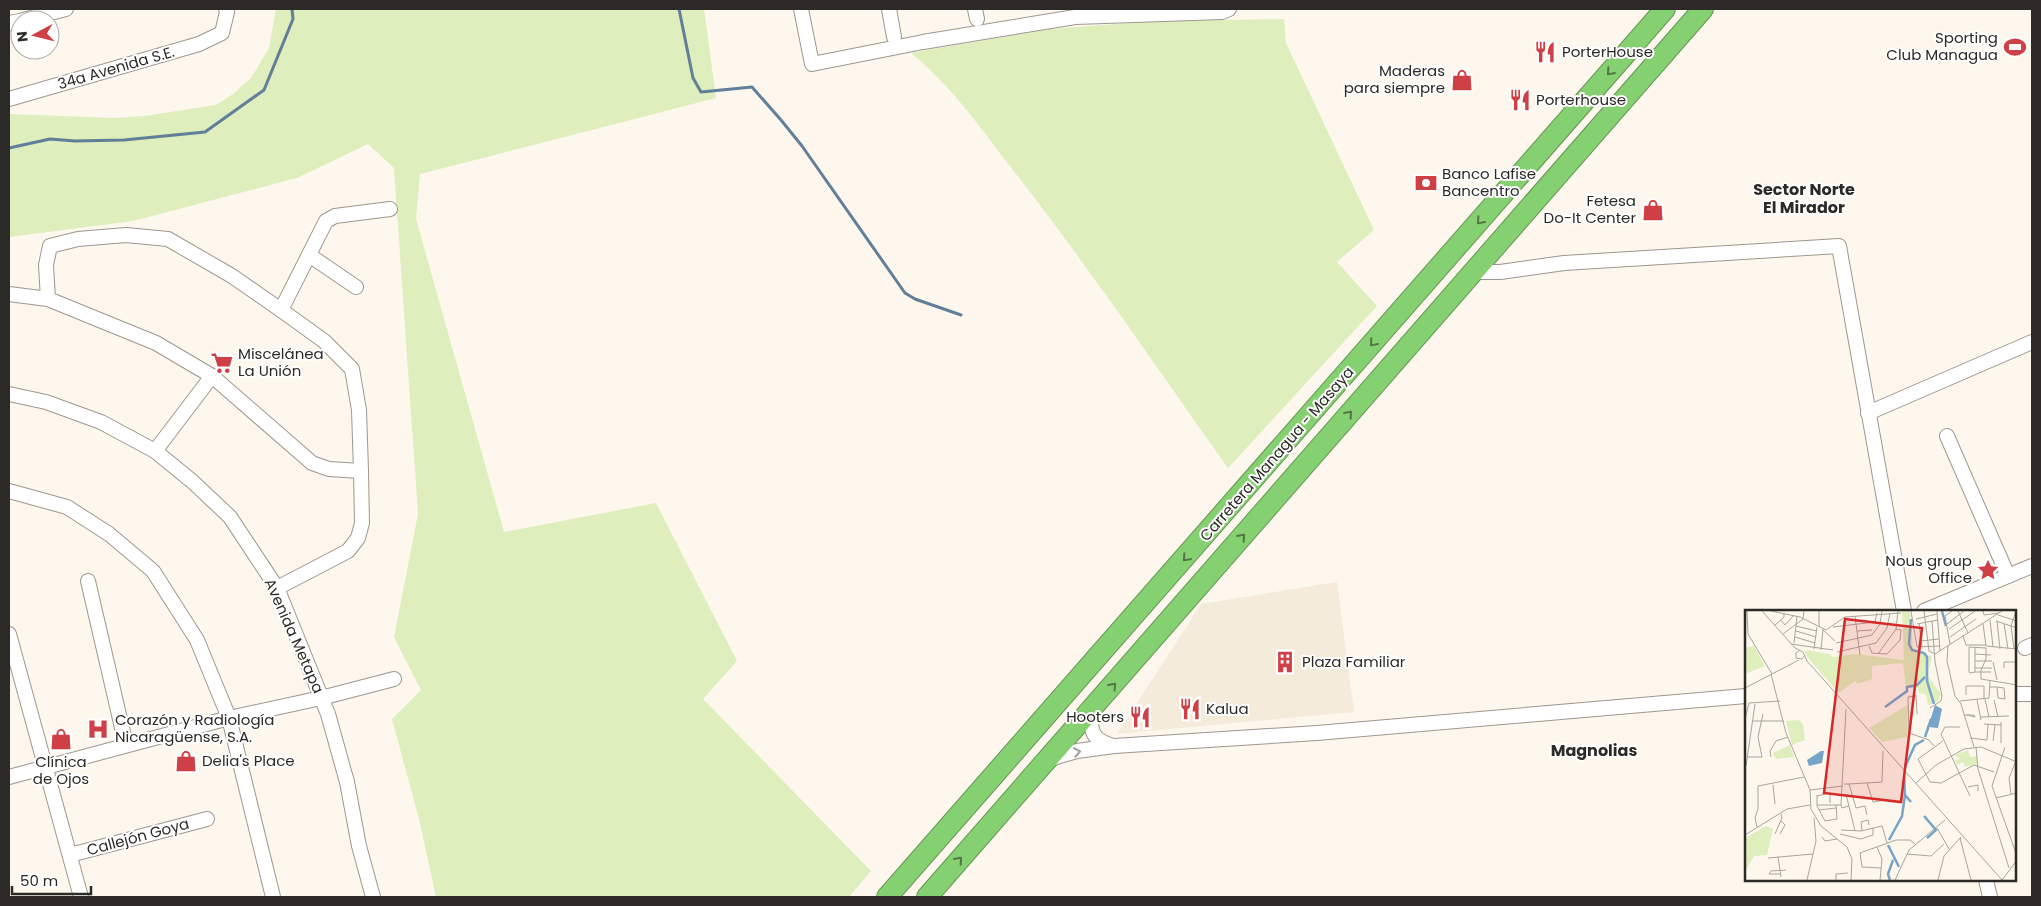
<svg xmlns="http://www.w3.org/2000/svg" width="2041" height="906" font-family="Poppins,sans-serif">
	<style>
		.built { fill: #f5ebdb }
		.green { fill: #deeebc }
		.lines { fill: none; stroke-linecap: round; stroke-linejoin: round }
		.stream { stroke: #617f98; stroke-width: 3 }
		.minor-casing { stroke: #9d978f; stroke-width: 16 }
		.highway-casing { stroke: #669656; stroke-width: 22 }
		.minor { stroke: #fff; stroke-width: 14 }
		.highway { stroke: #85d070; stroke-width: 20 }
		.oneway { stroke: #547547 }
		.oneway2 { stroke: #a09f9d }
		.labels { text-anchor: middle; stroke-width: 4; stroke-linejoin: round; paint-order: stroke }
		.poi-label { font-size: 15px; fill: #2c2a26; stroke: #fff; text-anchor: start }
		.street-label { font-size: 15px; fill: #2c2a26; stroke: #fff }
		.neighbourhood-label { font-size: 16px; font-weight: bold; fill: #2c2a26; stroke: #fff }
		.inset-river { fill: none; stroke: #78a4c9; stroke-width: 2.5 }
		.inset-road { fill: none; stroke: #a9a59d; stroke-width: 1 }
		.view { fill: #d62828; fill-opacity: 0.15; stroke: #d62828; stroke-width: 2.5 }
		.inset-edge { fill: none; stroke: #2c2a26; stroke-width: 2.5 }
	</style>
	<rect width="100%" height="100%" fill="#fdf7ed"/>
	<polygon class="built" points="1337,582 1354,712 1117,734 1201,604"/>
	<g class="green">
		<polygon points="276,9 704,9 716,98 420,174 416,219 504,532 656,503 737,661 703,699 871,871 849,897 436,897 419,819 392,719 421,690 394,637 418,514 394,168 368,144 297,178 133,221 9,237 9,114 115,118 145,116 216,105 233,94 251,78 269,48"/>
		<path d="M 1284,19 L 1286,43 L 1374,230 L 1337,262 L 1377,306 L 1228,468 C 1157,368 1088,266 1013,170 C 982,130 951,85 911,53 L 1049,29 L 1158,21 Z"/>
	</g>
	<g class="lines">
		<g class="stream">
			<polyline points="679,9 693,78 701,92 752,87 781,120 802,146 905,293 915,299 961,315"/>
			<polyline points="9,148 50,139 75,141 124,140 205,132 264,90 293,19 292,9"/>
		</g>
		<g class="minor-casing">
			<g id="minor">
				<polyline points="801,9 812,64 923,42 1075,17 1222,12 1229,9"/>
				<polyline points="889,9 894,37"/>
				<polyline points="975,9 977,19"/>
				<polyline points="23,20 66,9"/>
				<polyline points="9,23 20,21"/>
				<polyline points="9,99 199,44 222,33 227,12 226,9"/>
				<polyline points="309,255 356,287"/>
				<polyline points="1474,272 1500,272 1564,263 1839,246 1904,611"/>
				<polyline points="9,294 48,299 156,343 212,376 312,463 329,469 361,471"/>
				<polyline points="48,299 46,265 50,246 78,239 126,235 168,239 232,276 281,310 324,341 352,369 359,410 361,471 362,523 358,538 348,551 277,588"/>
				<polyline points="281,310 326,221 335,216 390,209"/>
				<polyline points="9,394 46,402 101,422 155,451 193,482 230,517 277,588 328,714 347,782 359,846 373,897"/>
				<polyline points="1868,413 2032,342"/>
				<polyline points="1947,436 2008,576"/>
				<polyline points="155,451 212,376"/>
				<polyline points="9,491 67,507 109,534 153,571 197,640 229,718 273,897"/>
				<polyline points="88,581 126,745"/>
				<polyline points="1924,611 2032,566"/>
				<polyline points="9,634 81,897"/>
				<polyline points="2025,648 2032,645"/>
				<polyline points="2015,694 2032,694"/>
				<path d="M 1090,712 C 1091,732 1092,740 1113,746"/>
				<polyline points="1047,762 1056,757 1077,751 1114,746 1317,733 1746,696"/>
				<polyline points="9,777 229,718 321,698 394,679"/>
				<polyline points="70,855 207,819"/>
				<polyline points="1986,880 1990,897"/>
			</g>
		</g>
		<g class="highway-casing">
			<g id="highway">
				<polyline points="887,897 1665,9"/>
				<polyline points="927,897 1703,9"/>
			</g>
		</g>
		<use href="#minor" class="minor"/>
		<use href="#highway" class="highway"/>
	</g>
	<defs><path id="oneway-chevron" d="M-2-3.5L2.5 0L-2 3.5" fill="none" stroke-width="1.6" stroke-linecap="round" stroke-linejoin="round" transform="scale(1.25)"/></defs>
	<g class="oneway">
		<use href="#oneway-chevron" transform="translate(1610 72) rotate(131)"/>
		<use href="#oneway-chevron" transform="translate(1480 221) rotate(131)"/>
		<use href="#oneway-chevron" transform="translate(1373 343) rotate(131)"/>
		<use href="#oneway-chevron" transform="translate(1349 414) rotate(-49)"/>
		<use href="#oneway-chevron" transform="translate(1242 537) rotate(-49)"/>
		<use href="#oneway-chevron" transform="translate(1186 558) rotate(131)"/>
		<use href="#oneway-chevron" transform="translate(1113 686) rotate(-48)"/>
		<use href="#oneway-chevron" transform="translate(959 860) rotate(-49)"/>
	</g>
	<use class="oneway2" href="#oneway-chevron" transform="translate(1077 752) rotate(-11)"/>
	<defs>
		<g id="stadium-bare" transform="scale(1.725)"><path d="M0-5a6.5 5 0 1 0 0 10a6.5 5 0 1 0 0-10ZM-3.5-1.8h7v3.6h-7Z" fill="#cf3f46" stroke="#fff" stroke-width="2.5" paint-order="stroke"/></g>
		<g id="restaurant-bare" transform="scale(1.725)"><path d="M-5-6h1v4h1v-4h1v4h1v-4h1v5L-1.5 .5V6h-2V.5L-5-1ZM5-6V6H3V1.5H1.5Q1.5-4 5-6Z" fill="#cf3f46" stroke="#fff" stroke-width="2.5" paint-order="stroke"/></g>
		<g id="shop-bare" transform="scale(1.725)"><path d="M-5-2.5h2.3a2.7 3.5 0 0 1 5.4 0H5L5.5 6h-11ZM-1.5-2.5h3a1.5 2.3 0 0 0-3 0Z" fill="#cf3f46" stroke="#fff" stroke-width="2.5" paint-order="stroke"/></g>
		<g id="bank-bare" transform="scale(1.725)"><path d="M-6-4H6V4H-6ZM0-2.3a2.3 2.3 0 1 0 0 4.6a2.3 2.3 0 1 0 0-4.6Z" fill="#cf3f46" stroke="#fff" stroke-width="2.5" paint-order="stroke"/></g>
		<g id="supermarket-bare" transform="scale(1.725)"><path d="M-6-5.5h2.5l.6 2H6L4.5 2H-2.5L-4.4-4H-6ZM-1.5 3.2a1.3 1.3 0 1 0 .1 0ZM3 3.2a1.3 1.3 0 1 0 .1 0Z" fill="#cf3f46" stroke="#fff" stroke-width="2.5" paint-order="stroke"/></g>
		<g id="sight-bare" transform="scale(1.725)"><path d="M0-6L1.8-2.2L6-1.7L2.9 1.2L3.7 5.4L0 3.3L-3.7 5.4L-2.9 1.2L-6-1.7L-1.8-2.2Z" fill="#cf3f46" stroke="#fff" stroke-width="2.5" paint-order="stroke"/></g>
		<g id="building-bare" transform="scale(1.725)"><path d="M-4-6H4V6H1V3H-1V6H-4ZM-2.5-4.3h1.7v1.8h-1.7ZM.8-4.3h1.7v1.8H.8ZM-2.5-1h1.7V.8h-1.7ZM.8-1h1.7V.8H.8Z" fill="#cf3f46" stroke="#fff" stroke-width="2.5" paint-order="stroke"/></g>
		<g id="hospital-bare" transform="scale(1.725)"><path d="M-5-5h3v3.5h4V-5h3V5h-3V1.5h-4V5h-3Z" fill="#cf3f46" stroke="#fff" stroke-width="2.5" paint-order="stroke"/></g>
	</defs>
	<g fill-rule="evenodd">
		<use href="#stadium-bare" x="2015" y="47"/>
		<use href="#restaurant-bare" x="1545" y="52"/>
		<use href="#shop-bare" x="1462" y="80"/>
		<use href="#restaurant-bare" x="1520" y="100"/>
		<use href="#bank-bare" x="1426" y="183"/>
		<use href="#shop-bare" x="1653" y="210"/>
		<use href="#supermarket-bare" x="222" y="363"/>
		<use href="#sight-bare" x="1988" y="570"/>
		<use href="#building-bare" x="1285" y="662"/>
		<use href="#restaurant-bare" x="1190" y="709"/>
		<use href="#restaurant-bare" x="1140" y="717"/>
		<use href="#hospital-bare" x="98" y="729"/>
		<use href="#shop-bare" x="61" y="739"/>
		<use href="#shop-bare" x="186" y="761"/>
	</g>
	<g class="labels">
		<g class="poi-label">
			<text x="1998" y="43" text-anchor="end">Sporting<tspan x="1998" dy="17">Club Managua</tspan></text>
			<text x="1562" y="57">PorterHouse</text>
			<text x="1445" y="76" text-anchor="end">Maderas<tspan x="1445" dy="17">para siempre</tspan></text>
			<text x="1536" y="105">Porterhouse</text>
			<text x="1442" y="179">Banco Lafise<tspan x="1442" dy="17">Bancentro</tspan></text>
			<text x="1636" y="206" text-anchor="end">Fetesa<tspan x="1636" dy="17">Do-It Center</tspan></text>
			<text x="238" y="359">Miscelánea<tspan x="238" dy="17">La Unión</tspan></text>
			<text x="1972" y="566" text-anchor="end">Nous group<tspan x="1972" dy="17">Office</tspan></text>
			<text x="1302" y="667">Plaza Familiar</text>
			<text x="1206" y="714">Kalua</text>
			<text x="1124" y="722" text-anchor="end">Hooters</text>
			<text x="115" y="725">Corazón y Radiología<tspan x="115" dy="17">Nicaragüense, S.A.</tspan></text>
			<text x="202" y="766">Delia's Place</text>
			<text x="61" y="767" text-anchor="middle">Clínica<tspan x="61" dy="17">de Ojos</tspan></text>
		</g>
		<g class="street-label">
			<text transform="translate(116 68) rotate(-16)" y="5">34a Avenida S.E.</text>
			<text transform="translate(1277 454) rotate(-49)" y="5">Carretera Managua - Masaya</text>
			<text transform="translate(294 636) rotate(66)" y="5">Avenida Metapa</text>
			<text transform="translate(138 837) rotate(-15)" y="5">Callejón Goya</text>
		</g>
		<g class="neighbourhood-label">
			<text x="1804" y="195">Sector Norte<tspan x="1804" dy="18">El Mirador</tspan></text>
			<text x="1594" y="756">Magnolias</text>
		</g>
	</g>
	<g transform="translate(1745 610)">
		<rect width="271" height="271" fill="#fdf7ed"/>
		<path d="M 157,1 L 165,1 L 168,39 L 187,47 L 182,65 L 196,84 L 193,91 L 183,95 L 181,84 L 174,83 L 173,78 L 161,78 L 158,53 L 127,56 L 127,69 L 113,74 L 110,71 L 94,83 L 62,47 L 60,40 L 85,44 L 87,47 L 112,44 L 159,50 ZM 9,36 L 20,56 L 0,64 L 0,38 ZM 163,95 L 162,127 L 137,132 L 124,118 ZM 54,110 L 58,114 L 60,130 L 47,135 L 41,111 ZM 45,135 L 49,147 L 31,149 L 28,143 ZM 223,140 L 225,147 L 232,146 L 232,154 L 220,157 L 218,152 L 212,155 L 210,150 L 215,149 L 210,145 ZM 21,216 L 28,219 L 22,245 L 9,246 L 0,262 L 0,228 Z" fill="#deeebc"/>
		<path d="M 190,95 L 197,99 L 193,118 L 183,117 ZM 76,141 L 79,141 L 77,153 L 64,156 L 62,150 Z" fill="#78a4c9"/>
		<path class="inset-river" d="M 197,1 L 201,16M 166,9 L 164,34 L 167,40 L 179,43 L 182,47 L 182,71 L 189,94M 140,97 L 162,81 L 162,77 L 172,75 L 180,67M 180,127 L 186,109M 160,157 L 170,135 L 179,130M 159,165 L 160,185 L 166,192M 179,206 L 191,220 L 182,228M 144,230 L 157,206 L 160,185M 143,235 L 154,257M 145,270 L 143,264 L 148,250"/>
		<path class="inset-road" d="M 2,1 L 3,24 L 27,64M 17,1 L 50,38 L 58,42 L 62,51 L 257,270M 26,1 L 55,7 L 81,20 L 100,7 L 156,3M 166,1 L 172,37 L 195,36M 179,1 L 184,41 L 190,44M 192,1 L 195,41M 213,1 L 223,23M 238,1 L 239,5 L 254,3M 253,5 L 272,11M 110,6 L 115,45M 171,9 L 192,4M 36,10 L 40,15 L 49,5M 245,10 L 248,37M 251,11 L 272,18M 252,11 L 255,39M 174,13 L 177,37M 172,14 L 193,10M 202,14 L 219,1M 238,14 L 241,36 L 272,39M 259,14 L 263,39M 30,15 L 39,7 L 39,4M 51,16 L 72,21M 74,17 L 74,1M 88,17 L 130,12 L 132,3M 204,19 L 230,1M 78,20 L 90,31M 51,21 L 71,27M 112,21 L 127,20M 38,24 L 58,9 L 59,1M 218,26 L 221,35 L 241,35M 50,27 L 70,33M 205,27 L 231,9M 176,31 L 194,29M 49,33 L 52,6M 91,33 L 127,25 L 135,14 L 137,1M 46,34 L 88,40M 205,34 L 200,6 L 207,1M 124,36 L 127,43 L 142,44 L 155,30 L 156,20 L 151,19M 203,36 L 202,51 L 210,86 L 216,94 L 229,137M 230,37 L 230,62M 69,39 L 72,17M 269,39 L 266,16 L 270,4M 55,40 L 51,43 L 51,48 L 57,49 L 60,45M 76,40 L 78,19M 92,42 L 131,33 L 142,18 L 145,3M 133,44 L 151,19 L 153,1M 190,44 L 257,1M 230,44 L 246,45M 230,51 L 247,51M 248,52 L 252,70M 230,58 L 247,58M 259,58 L 259,52 L 272,52M 26,64 L 41,123 L 65,180 L 66,199 L 76,216 L 102,237 L 107,249 L 106,270M 236,69 L 236,60 L 241,49 L 241,38 L 224,37 L 224,62 L 225,63 L 230,62 L 246,62M 236,69 L 272,75M 245,77 L 252,77 L 259,78 L 260,89 L 253,88 L 252,77M 0,78 L 54,50M 171,85 L 172,104M 221,85 L 221,76 L 239,76 L 239,88M 171,86 L 163,87 L 164,123 L 184,130 L 189,136M 240,89 L 244,107M 232,90 L 236,110M 249,90 L 253,107M 215,91 L 244,88 L 245,70M 185,98 L 196,91 L 197,86 L 190,52 L 187,11M 101,99 L 96,195 L 97,198 L 104,196M 219,105 L 229,105 L 230,107 L 222,105M 236,107 L 264,106M 0,109 L 4,93 L 35,91M 7,111 L 39,111M 256,112 L 256,133M 239,114 L 256,115M 215,117 L 200,117 L 196,124 L 225,186M 225,128 L 242,130M 242,130 L 243,114M 198,131 L 173,149 L 185,172 L 196,173 L 229,155 L 249,162M 248,131 L 250,115M 231,137 L 233,159 L 264,258M 260,137 L 247,176 L 272,246M 2,147 L 17,147 L 13,127 L 18,104M 26,147 L 25,141 L 31,131 L 43,127M 1,156 L 10,94M 122,173 L 128,192 L 140,190M 171,173 L 191,155 L 219,139 L 236,137 L 272,152M 99,174 L 104,174 L 111,198 L 120,196 L 122,205M 104,174 L 137,172 L 138,141M 28,175 L 30,194M 223,177 L 233,175 L 233,181M 65,180 L 98,176M 101,184 L 110,221M 266,184 L 264,168 L 271,151M 72,185 L 72,196 L 80,211 L 92,209 L 91,195M 72,186 L 85,183 L 85,193M 251,188 L 272,183M 72,195 L 96,195M 74,200 L 91,198M 12,217 L 10,208 L 13,199 L 13,176 L 59,167M 192,218 L 204,239M 96,220 L 116,221 L 137,216 L 142,233M 117,221 L 116,212 L 123,210 L 124,215M 30,224 L 37,208 L 36,204M 35,224 L 40,215 L 36,211M 95,224 L 116,229 L 128,225 L 128,218M 0,225 L 42,199 L 65,195M 77,227 L 80,231 L 92,229M 215,228 L 226,270M 132,237 L 137,249 L 135,270M 162,244 L 186,246 L 199,234M 33,247 L 36,267M 23,248 L 68,244M 136,258 L 117,257 L 115,243 L 151,230 L 165,230 L 170,234M 36,264 L 24,264 L 26,261 L 41,260M 62,270 L 71,231 L 69,208M 91,270 L 91,264 L 103,263M 150,270 L 164,240 L 200,210M 193,270 L 199,246 L 216,227M 257,270 L 272,250"/>
		<path class="view" d="M 100,9 L 177,18 L 156,192 L 79,183 Z"/>
		<rect width="271" height="271" class="inset-edge"/>
	</g>
	<rect width="2041" height="906" fill="none" stroke="#2c2a26" stroke-width="20"/>
	<g transform="translate(35 35) rotate(263)"><circle r="24" fill="#ffffff" stroke="#abaaa8"/>
	<path d="M0-4L9 19L0 12L-9 19Z" fill="#cf3f46"/>
	<text y="-8" font-size="14" font-weight="bold" text-anchor="middle" fill="#2c2a26">N</text>
	</g>
	<path d="M12 886v8h79v-8" fill="none" stroke="#2c2a26" stroke-width="2.5"/>
	<text x="20" y="886" font-size="15" fill="#2c2a26" stroke="#ffffff" stroke-width="4" paint-order="stroke">50 m</text>
</svg>
